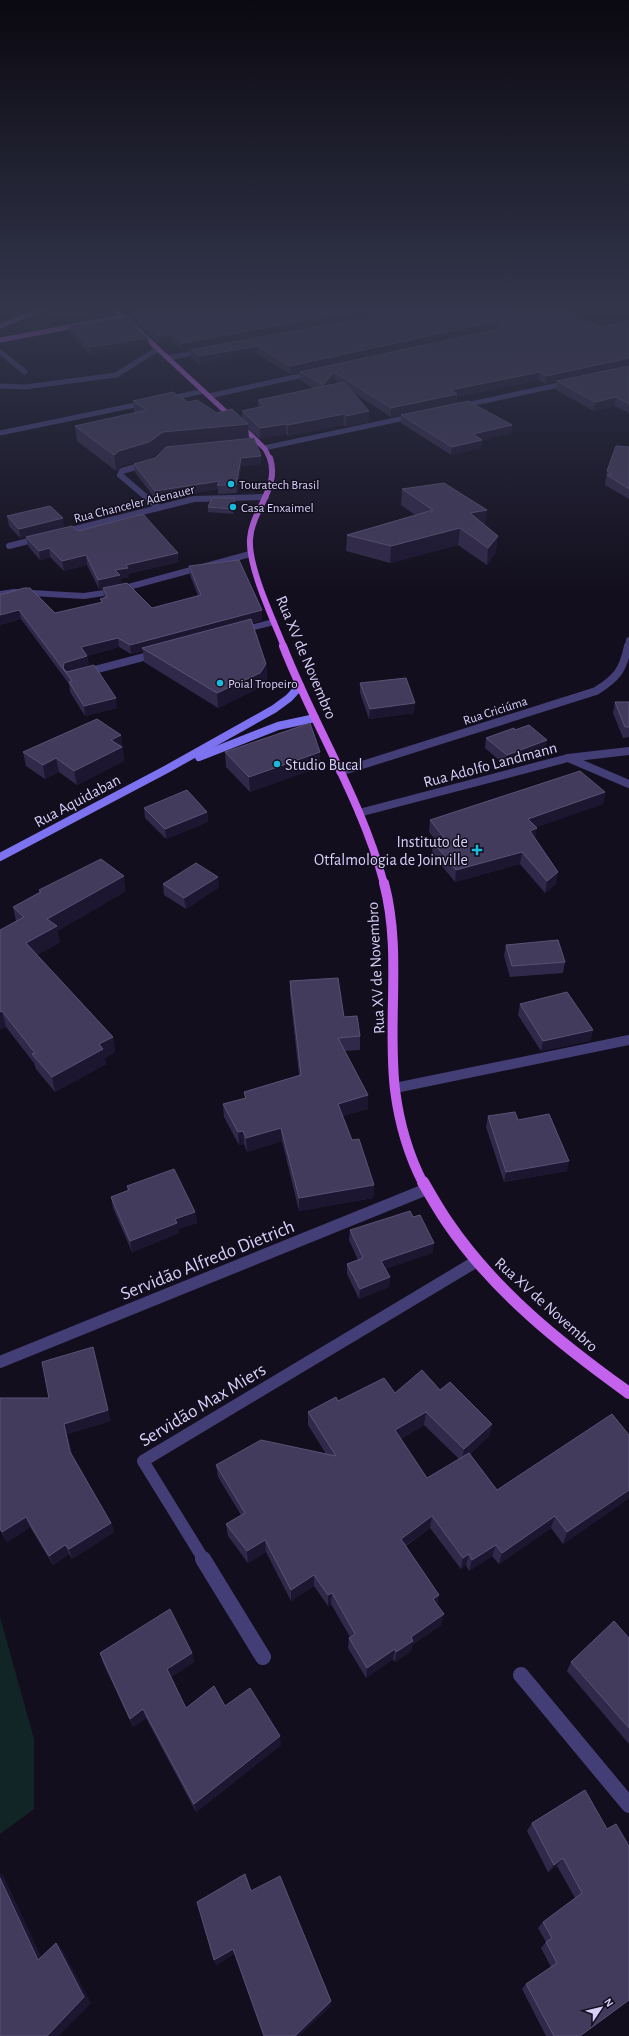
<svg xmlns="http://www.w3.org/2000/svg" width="629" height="2036" font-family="'Alegreya Sans',sans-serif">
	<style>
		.green { fill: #122526 }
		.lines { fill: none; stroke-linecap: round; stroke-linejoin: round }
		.lane-far1 { stroke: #443e77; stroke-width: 5 }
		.lane { stroke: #443e77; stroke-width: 6 }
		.street-far5 { stroke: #443e77; stroke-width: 5 }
		.street-far4 { stroke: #443e77; stroke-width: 6 }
		.street-far3 { stroke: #443e77; stroke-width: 8 }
		.street-far2 { stroke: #443e77; stroke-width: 10 }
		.street-far1 { stroke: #443e77; stroke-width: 12 }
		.street { stroke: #443e77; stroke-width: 16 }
		.secondary { stroke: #7d72ef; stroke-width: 8 }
		.primary-far4 { stroke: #c363ed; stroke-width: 5 }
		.primary-far3 { stroke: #c363ed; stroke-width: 6 }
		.primary-far2 { stroke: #c363ed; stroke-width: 8 }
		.primary-far1 { stroke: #c363ed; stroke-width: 10 }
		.primary { stroke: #c363ed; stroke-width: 12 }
		.wall { fill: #312949; fill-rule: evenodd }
		.shaded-wall { fill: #1d1630 }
		.building { fill: #433b5c; stroke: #5a5275 }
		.poi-dot { fill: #19bbdc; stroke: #120e1d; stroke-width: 1.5 }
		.labels { text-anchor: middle; stroke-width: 3; stroke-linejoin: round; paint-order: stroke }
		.far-poi-label { font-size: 13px; fill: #d7d0f9; stroke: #120e1d; text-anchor: start }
		.far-street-label { font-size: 13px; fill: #d7d0f9; stroke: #120e1d }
		.street-label { font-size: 16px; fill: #d7d0f9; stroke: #120e1d }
		.poi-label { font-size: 16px; fill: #d7d0f9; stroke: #120e1d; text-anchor: start }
		.near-street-label { font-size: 19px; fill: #d7d0f9; stroke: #120e1d }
	</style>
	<rect width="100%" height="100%" fill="#120e1d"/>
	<g class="green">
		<path d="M 55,309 L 107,309 L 111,312 L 102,318 C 86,321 23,338 13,327 Z"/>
		<polygon points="0,1617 34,1739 34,1809 0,1834"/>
	</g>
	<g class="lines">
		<g class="lane-far1">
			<polyline points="0,352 25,372"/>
			<polyline points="0,386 25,387 116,375 158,349"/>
		</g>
		<polyline class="lane" points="146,464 122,471 120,475 159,508"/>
		<g class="street-far5">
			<polyline points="168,358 203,351"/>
			<polyline points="209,396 313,373"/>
			<polyline points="167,399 204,391"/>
			<polyline points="461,406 568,383"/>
			<polyline points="0,433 145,403"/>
			<polyline points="264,448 414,416"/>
		</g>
		<g class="street-far4">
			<polyline points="63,532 194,499 266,497"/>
			<polyline points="9,546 40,538"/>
			<polyline points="0,594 14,592 84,596 110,592 250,554"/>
			<polyline points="242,630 274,622"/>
			<polyline points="628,647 629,640"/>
		</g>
		<g class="street-far3">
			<polyline points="83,673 155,654"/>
			<polyline points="568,758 629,784"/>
			<path d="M 340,772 L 596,691 C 617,678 623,670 628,646"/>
			<polyline points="359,813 568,758 629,751"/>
		</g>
		<polyline class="street-far2" points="395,1088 629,1040"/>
		<g class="street-far1">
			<polyline points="0,1362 427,1189"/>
			<polyline points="204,1560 143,1461 477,1261"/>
		</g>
		<g class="street">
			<polyline points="203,1559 263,1657"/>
			<polyline points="521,1675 629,1805"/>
		</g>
		<g class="secondary">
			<polyline points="199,757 278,726 315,718"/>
			<polyline points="0,857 167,769 274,709 289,698 300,686"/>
		</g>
		<g class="primary-far4">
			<polyline points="115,309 256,440 265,449 270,459"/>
			<polyline points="0,326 43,309"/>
			<polyline points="0,340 123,317"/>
		</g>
		<path class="primary-far3" d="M 270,458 C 280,489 252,509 250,539 C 248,567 273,619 284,647"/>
		<path class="primary-far2" d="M 283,646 C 314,726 362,800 384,884"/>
		<path class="primary-far1" d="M 384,883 C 402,950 387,1021 395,1090 C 399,1121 408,1154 423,1183"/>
		<path class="primary" d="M 423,1182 C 431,1196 439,1210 448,1223 C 495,1292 562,1345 629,1393"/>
	</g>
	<g class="wall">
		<path d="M 132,309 L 410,309 L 222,344 L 413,309 L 601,327 L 629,321 L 629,413 L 614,406 L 594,411 L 556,390 L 557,381 L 545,384 L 539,380 L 457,397 L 457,403 L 391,417 L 351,391 L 369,411 L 369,422 L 346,426 L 343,425 L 288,436 L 286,434 L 260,439 L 248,428 L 165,447 L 151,458 L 121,466 L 116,471 L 77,441 L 75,426 L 134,413 L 133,401 L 188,402 L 217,413 L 242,418 L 242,411 L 258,408 L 258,400 L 314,389 L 300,380 L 300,372 L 290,374 L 257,354 L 200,365 L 191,358 L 191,350 L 183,351 L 171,342 L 159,344 L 137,324 L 137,317 L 139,316 ZM 496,329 L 497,329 L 342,363 ZM 334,380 L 339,383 L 330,385 Z"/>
		<polygon points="69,326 149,346 91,355 70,334"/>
		<polygon points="401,415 512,425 511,433 482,440 481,448 451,455 401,423"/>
		<polygon points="629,447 629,499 605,485 607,471"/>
		<polygon points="261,456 261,464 241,466 237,493 218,494 218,489 155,499 135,472 134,464"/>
		<polygon points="402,489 485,525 496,552 487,565 458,545 390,563 346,551 347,535 415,515 401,505"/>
		<polygon points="235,503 233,514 208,512 208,507"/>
		<polygon points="7,516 64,527 20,538 9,526"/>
		<polygon points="78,531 178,553 178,562 128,574 129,577 120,579 121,584 99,589 87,565 64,571 50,557 40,560 28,546 26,537"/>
		<polygon points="189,566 262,620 252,623 266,664 267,678 260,687 218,708 144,662 143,651 131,654 119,647 87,656 89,665 71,671 117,708 85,716 70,692 69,684 21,619 0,625 0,595 55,613 101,602 100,599 104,598 103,588 152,608 198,596 190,575"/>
		<polygon points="360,683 414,713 369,719 360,693"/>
		<polygon points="615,702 629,702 629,737 623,738 613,713"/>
		<polygon points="515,730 545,750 506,766 485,748 486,738"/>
		<polygon points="121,735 124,761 77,785 59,772 45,779 26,766 23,752"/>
		<polygon points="225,752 320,767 250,792 226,767"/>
		<polygon points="605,792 603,804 536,827 535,839 556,884 545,893 520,864 455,882 432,854 433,842 436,841 429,832 430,820"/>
		<polygon points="144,808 207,812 208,822 166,839 145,818"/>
		<polygon points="163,884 219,887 186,909 164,895"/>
		<polygon points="39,890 126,891 57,931 60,942 37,955 113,1037 115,1052 105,1058 106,1064 55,1092 36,1069 34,1063 6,1027 0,1030 0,930 16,921 13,907 39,892"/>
		<polygon points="506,945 565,962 563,973 510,977 504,956"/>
		<polygon points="290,981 344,1017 360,1036 360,1050 345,1051 368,1095 368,1109 342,1116 352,1140 374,1185 373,1198 299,1211 282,1141 247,1152 244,1144 239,1145 224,1117 223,1104 245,1098 244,1092 299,1075 290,994"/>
		<polygon points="520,1004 593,1030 590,1041 541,1051 518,1015"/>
		<polygon points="488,1116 518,1120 567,1171 504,1182 486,1127"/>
		<polygon points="127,1186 195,1212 197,1223 178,1229 179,1233 132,1252 113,1208 111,1197 128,1191"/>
		<polygon points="413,1217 434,1243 432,1253 385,1269 390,1277 389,1287 359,1299 347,1274 347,1264 358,1260 349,1240 350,1230"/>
		<path d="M 440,1390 L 492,1424 L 489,1436 L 470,1454 L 497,1490 L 629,1435 L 629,1498 L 563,1544 L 551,1528 L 499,1564 L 492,1556 L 469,1571 L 466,1565 L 461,1569 L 430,1528 L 406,1546 L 439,1595 L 437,1604 L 441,1625 L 412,1645 L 411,1651 L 395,1662 L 393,1659 L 366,1678 L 348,1648 L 349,1638 L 350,1637 L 331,1604 L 328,1606 L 314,1586 L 291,1601 L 266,1552 L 248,1563 L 228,1536 L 226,1524 L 241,1515 L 218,1477 L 216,1465 L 326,1454 L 308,1425 L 308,1412 L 338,1401 L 395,1393 ZM 424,1425 L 459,1459 L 427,1478 L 401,1439 Z"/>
		<polygon points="0,1398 111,1421 67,1434 72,1454 111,1523 114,1532 72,1559 69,1554 53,1565 30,1527 7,1542 0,1530"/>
		<polygon points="629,1638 629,1744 567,1671 571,1662"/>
		<polygon points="100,1653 192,1653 194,1662 171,1677 186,1708 225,1706 281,1745 196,1812 146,1718 133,1727 103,1663"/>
		<polygon points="585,1790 580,2036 546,2036 522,1989 526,1984 551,1967 541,1948 546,1942 538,1928 543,1922 575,1898 557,1866 548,1872 527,1831 532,1823"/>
	</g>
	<g class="shaded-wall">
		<polygon points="368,309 410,309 183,351 182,343"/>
		<polygon points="497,321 496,329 290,374 290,366"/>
		<polygon points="170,334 171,342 159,344 158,336"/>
		<polygon points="148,338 149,346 91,355 90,347"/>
		<polygon points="257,346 257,354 200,365 199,356"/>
		<polygon points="629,358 629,366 545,384 546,376"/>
		<polygon points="334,372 334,380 323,394 323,385"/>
		<polygon points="540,372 539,380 457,397 457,403 391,417 391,408 450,390"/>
		<polygon points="616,397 614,406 594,411 595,402"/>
		<polygon points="369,411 369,422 346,426 346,416"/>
		<polygon points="344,414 343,425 288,436 288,425"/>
		<polygon points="248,424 249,439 165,447 151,458 121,466 116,471 114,455 119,451 163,432"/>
		<polygon points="286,424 286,434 260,439 260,428"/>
		<polygon points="512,425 511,433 482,440 481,448 451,455 452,447 473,434"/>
		<polygon points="261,456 261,464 241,466 237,493 236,485 241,458"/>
		<polygon points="220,481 217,485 218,489 155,499 155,491"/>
		<polygon points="235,498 235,503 233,514 233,509"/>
		<polygon points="487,510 485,526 470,513"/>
		<polygon points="63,518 64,527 20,538 19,529"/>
		<polygon points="460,528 458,545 390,563 391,546"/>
		<polygon points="498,536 496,552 487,565 488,548"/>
		<polygon points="49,548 50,557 40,560 39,551"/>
		<polygon points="178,553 178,562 128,574 129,577 120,579 121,584 99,589 98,580 115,570 126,565"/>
		<polygon points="86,555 87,565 64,571 62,561"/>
		<polygon points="19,610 21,619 0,625 0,615"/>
		<polygon points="262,610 262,620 146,650 142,648 143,651 131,654 130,645"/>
		<polygon points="118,638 119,647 83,657 81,647"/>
		<polygon points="87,656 89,665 66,672 63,669 64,663"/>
		<polygon points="266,664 267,678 260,687 218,708 217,693"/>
		<polygon points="116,698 117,708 85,716 84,706"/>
		<polygon points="415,703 414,713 369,719 370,709"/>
		<polygon points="121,735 124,761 77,785 74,771 111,740"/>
		<polygon points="547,740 545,750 506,766 507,755"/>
		<polygon points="320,752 320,767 250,792 249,777"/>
		<polygon points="56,758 59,772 45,779 43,765"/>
		<polygon points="605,792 603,804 526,831 528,819"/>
		<polygon points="207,812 208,822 166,839 165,829"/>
		<polygon points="537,828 535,840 530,831"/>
		<polygon points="522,852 520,864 455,882 456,870"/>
		<polygon points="558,872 556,884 545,893 547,881"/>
		<polygon points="124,876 126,891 57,931 60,942 30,959 26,943 47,919"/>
		<polygon points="218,877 219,887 186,909 184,898"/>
		<polygon points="2,1011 6,1027 0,1030 0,1012"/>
		<polygon points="593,1030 590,1041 541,1051 543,1041"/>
		<polygon points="113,1037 115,1052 105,1058 106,1064 55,1092 52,1077 99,1044"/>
		<polygon points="368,1095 368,1109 338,1118 338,1104"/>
		<polygon points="281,1128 282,1141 247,1152 246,1138"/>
		<polygon points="243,1131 244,1144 239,1145 238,1132"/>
		<polygon points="569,1161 567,1171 504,1182 506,1172"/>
		<polygon points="374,1185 373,1198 299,1211 299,1198"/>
		<polygon points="195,1212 197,1223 178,1229 179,1233 132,1252 130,1241 175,1219"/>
		<polygon points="434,1243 432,1253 380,1271 381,1261"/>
		<polygon points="390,1277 389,1287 359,1299 360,1289"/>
		<polygon points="93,1347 111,1421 67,1434 73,1462 70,1452 64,1424"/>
		<polygon points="426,1412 424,1425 394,1443 395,1430"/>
		<polygon points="492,1424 489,1436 462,1461 464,1449"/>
		<polygon points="629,1490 629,1498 563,1544 567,1532"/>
		<polygon points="432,1516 430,1528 399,1550 401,1539"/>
		<polygon points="555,1516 551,1528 499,1564 502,1553"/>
		<polygon points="26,1517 30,1527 7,1542 2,1532"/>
		<polygon points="111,1523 114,1532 72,1559 69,1549"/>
		<polygon points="265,1540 266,1552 248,1563 247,1551"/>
		<polygon points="65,1545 69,1554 53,1565 49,1556"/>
		<polygon points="496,1545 492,1556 469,1571 472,1560"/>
		<polygon points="469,1554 466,1565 461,1569 463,1558"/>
		<polygon points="314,1575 314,1586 291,1601 291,1590"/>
		<polygon points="332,1593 331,1604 328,1606 328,1595"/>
		<polygon points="439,1595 436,1606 433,1599"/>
		<polygon points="444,1614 441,1625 412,1645 411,1651 395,1662 396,1652 411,1637"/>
		<polygon points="395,1649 393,1659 366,1678 367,1668"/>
		<polygon points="192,1653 194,1662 169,1678 167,1669"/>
		<polygon points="143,1709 146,1718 133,1727 130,1719"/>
		<polygon points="280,1736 281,1745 196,1812 194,1804"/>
		<polygon points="563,1858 557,1866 548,1872 554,1865"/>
		<polygon points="0,1873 4,1877 46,1967 38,1960 0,1878"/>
		<polygon points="56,1943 63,1951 91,2003 59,2036 47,2036"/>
		<polygon points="233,1949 234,1954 216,1966 214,1960"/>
		<polygon points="331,2001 331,2006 299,2036 295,2036"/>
	</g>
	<g class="building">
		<polygon points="139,309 368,309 182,343 170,334 158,336 137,317 146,315"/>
		<polygon points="413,309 557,309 601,327 629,321 629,358 546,376 540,372 450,390 457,394 391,408 334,372 323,385 300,372 499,329 502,326 500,322 497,321 290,366 257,346 199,356 191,350"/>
		<polygon points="126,318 148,338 90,347 69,326"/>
		<polygon points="629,366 629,404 616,397 595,402 557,381"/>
		<polygon points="344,382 369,411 346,416 344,414 288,425 286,424 260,428 242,411 264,406 258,400"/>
		<polygon points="173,392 188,402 197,400 217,413 232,409 248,424 163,432 149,442 119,451 114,455 75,426 147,410 133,401"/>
		<polygon points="468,401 512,425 473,434 482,440 452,447 401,415"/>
		<polygon points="254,438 261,456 241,458 236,485 217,485 220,481 155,491 134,464 155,458 166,447"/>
		<polygon points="616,446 629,447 629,489 607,475 612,474 607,471"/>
		<polygon points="444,483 487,510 470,513 498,536 488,548 460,528 391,546 347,535 433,510 402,489"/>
		<polygon points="212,498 235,498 233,509 208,507"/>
		<polygon points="50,506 63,518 19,529 7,516"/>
		<polygon points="143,514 178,553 126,565 128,568 115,570 120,575 98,580 86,555 62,561 49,548 39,551 26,537 72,526 78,531"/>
		<polygon points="239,560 262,610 130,645 118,638 81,647 87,656 64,663 63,668 67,672 94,665 116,698 84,706 69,682 72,681 19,610 0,615 0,595 24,588 30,588 55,613 103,602 100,599 107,597 103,588 127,583 152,608 201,595 189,566"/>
		<polygon points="251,619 266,664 260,673 217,693 142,648"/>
		<polygon points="406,678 415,703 370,709 360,683"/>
		<polygon points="615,702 629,702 629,727 625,727"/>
		<polygon points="97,719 121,735 111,740 122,747 74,771 56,758 43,765 23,752"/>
		<polygon points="310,723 320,752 249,777 225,752"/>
		<polygon points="529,725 547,740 507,755 486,738 514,728 515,730"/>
		<polygon points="580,771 605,792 528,819 537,828 530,831 558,872 547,881 522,852 456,870 433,842 445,839 430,820"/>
		<polygon points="187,790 207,812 165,829 144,808"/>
		<polygon points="101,859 124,876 47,919 57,926 26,943 113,1037 99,1044 103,1049 52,1077 32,1054 35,1053 2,1011 0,1012 0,930 24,917 13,907 41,892 39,890"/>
		<polygon points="196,863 218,877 184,898 163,884"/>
		<polygon points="558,940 565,962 512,966 506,945"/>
		<polygon points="338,978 344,1017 357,1016 360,1036 338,1038 368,1095 338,1104 352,1140 359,1139 374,1185 299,1198 281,1128 246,1138 243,1131 238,1132 223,1104 246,1098 244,1092 301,1075 290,981"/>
		<polygon points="567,992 593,1030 543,1041 520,1004"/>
		<polygon points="515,1112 518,1120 549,1114 569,1161 506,1172 488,1116"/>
		<polygon points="174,1169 195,1212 175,1219 177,1223 130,1241 111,1197 129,1190 127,1186"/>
		<polygon points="410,1211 413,1217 420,1215 434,1243 381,1261 390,1277 360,1289 347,1264 363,1258 350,1230"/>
		<polygon points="93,1347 108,1410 64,1424 70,1452 111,1523 69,1549 65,1545 49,1556 26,1517 2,1532 0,1529 0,1398 49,1398 42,1362"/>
		<polygon points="422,1370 440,1390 450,1382 492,1424 464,1449 426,1412 395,1430 427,1478 469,1453 497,1490 612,1414 629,1435 629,1490 567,1532 555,1516 502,1553 496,1545 472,1560 469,1554 463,1558 432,1516 401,1539 439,1595 433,1599 444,1614 411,1637 413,1641 396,1652 395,1649 367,1668 349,1638 355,1634 332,1593 328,1595 314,1575 291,1590 265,1540 247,1551 226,1524 245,1513 216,1465 261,1440 336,1456 308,1412 336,1397 338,1401 384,1378 395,1393"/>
		<polygon points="170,1609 192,1653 167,1669 186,1708 214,1686 225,1706 250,1688 280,1736 194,1804 143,1709 130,1719 100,1653"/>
		<polygon points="614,1621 629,1638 629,1728 571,1662"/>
		<polygon points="585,1790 607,1829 616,1824 629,1846 629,2000 580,2036 554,2036 526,1984 557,1963 546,1942 552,1938 543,1922 582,1893 563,1858 554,1865 532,1823"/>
		<polygon points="245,1874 251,1891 280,1876 331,2001 295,2036 264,2036 233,1949 214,1960 197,1902"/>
		<polygon points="0,1878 38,1960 56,1943 84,1997 47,2036 0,2036"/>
	</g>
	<linearGradient id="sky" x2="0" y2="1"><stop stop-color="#0a0810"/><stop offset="0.52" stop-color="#33364c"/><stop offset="1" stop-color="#33364c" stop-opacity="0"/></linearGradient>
	<rect width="629" height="595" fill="url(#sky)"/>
	<g class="poi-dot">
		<circle cx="231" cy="484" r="4"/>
		<circle cx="233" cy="507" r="4"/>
		<circle cx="220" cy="683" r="4"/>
		<circle cx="277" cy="764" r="4"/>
		<path d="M475 844h4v4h4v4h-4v4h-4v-4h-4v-4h4z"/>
	</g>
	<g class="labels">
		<g class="far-poi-label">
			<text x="239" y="489">Touratech Brasil</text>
			<text x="241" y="512">Casa Enxaimel</text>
			<text x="228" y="688">Poial Tropeiro</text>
		</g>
		<g class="far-street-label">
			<text transform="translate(134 503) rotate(-14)" y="5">Rua Chanceler Adenauer</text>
			<text transform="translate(495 710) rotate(-18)" y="5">Rua Criciúma</text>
		</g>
		<g class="street-label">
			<text transform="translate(307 657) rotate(67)" y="6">Rua XV de Novembro</text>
			<text transform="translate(490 764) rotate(-15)" y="6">Rua Adolfo Landmann</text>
			<text transform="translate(77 800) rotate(-28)" y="6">Rua Aquidaban</text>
			<text transform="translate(375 968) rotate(-93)" y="6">Rua XV de Novembro</text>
			<text transform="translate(547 1304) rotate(42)" y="6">Rua XV de Novembro</text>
		</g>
		<g class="poi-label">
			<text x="285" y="770">Studio Bucal</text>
			<text x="468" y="847" text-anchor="end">Instituto de<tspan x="468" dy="18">Otfalmologia de Joinville</tspan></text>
		</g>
		<g class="near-street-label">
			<text transform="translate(207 1259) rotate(-22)" y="7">Servidão Alfredo Dietrich</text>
			<text transform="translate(202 1404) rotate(-31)" y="7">Servidão Max Miers</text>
		</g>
	</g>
	<g transform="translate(601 2008) rotate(55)" stroke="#120e1d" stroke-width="3" paint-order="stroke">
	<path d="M0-3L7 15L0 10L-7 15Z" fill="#d7d0f9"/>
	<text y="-6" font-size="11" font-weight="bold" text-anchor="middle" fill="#d7d0f9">N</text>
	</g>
</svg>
